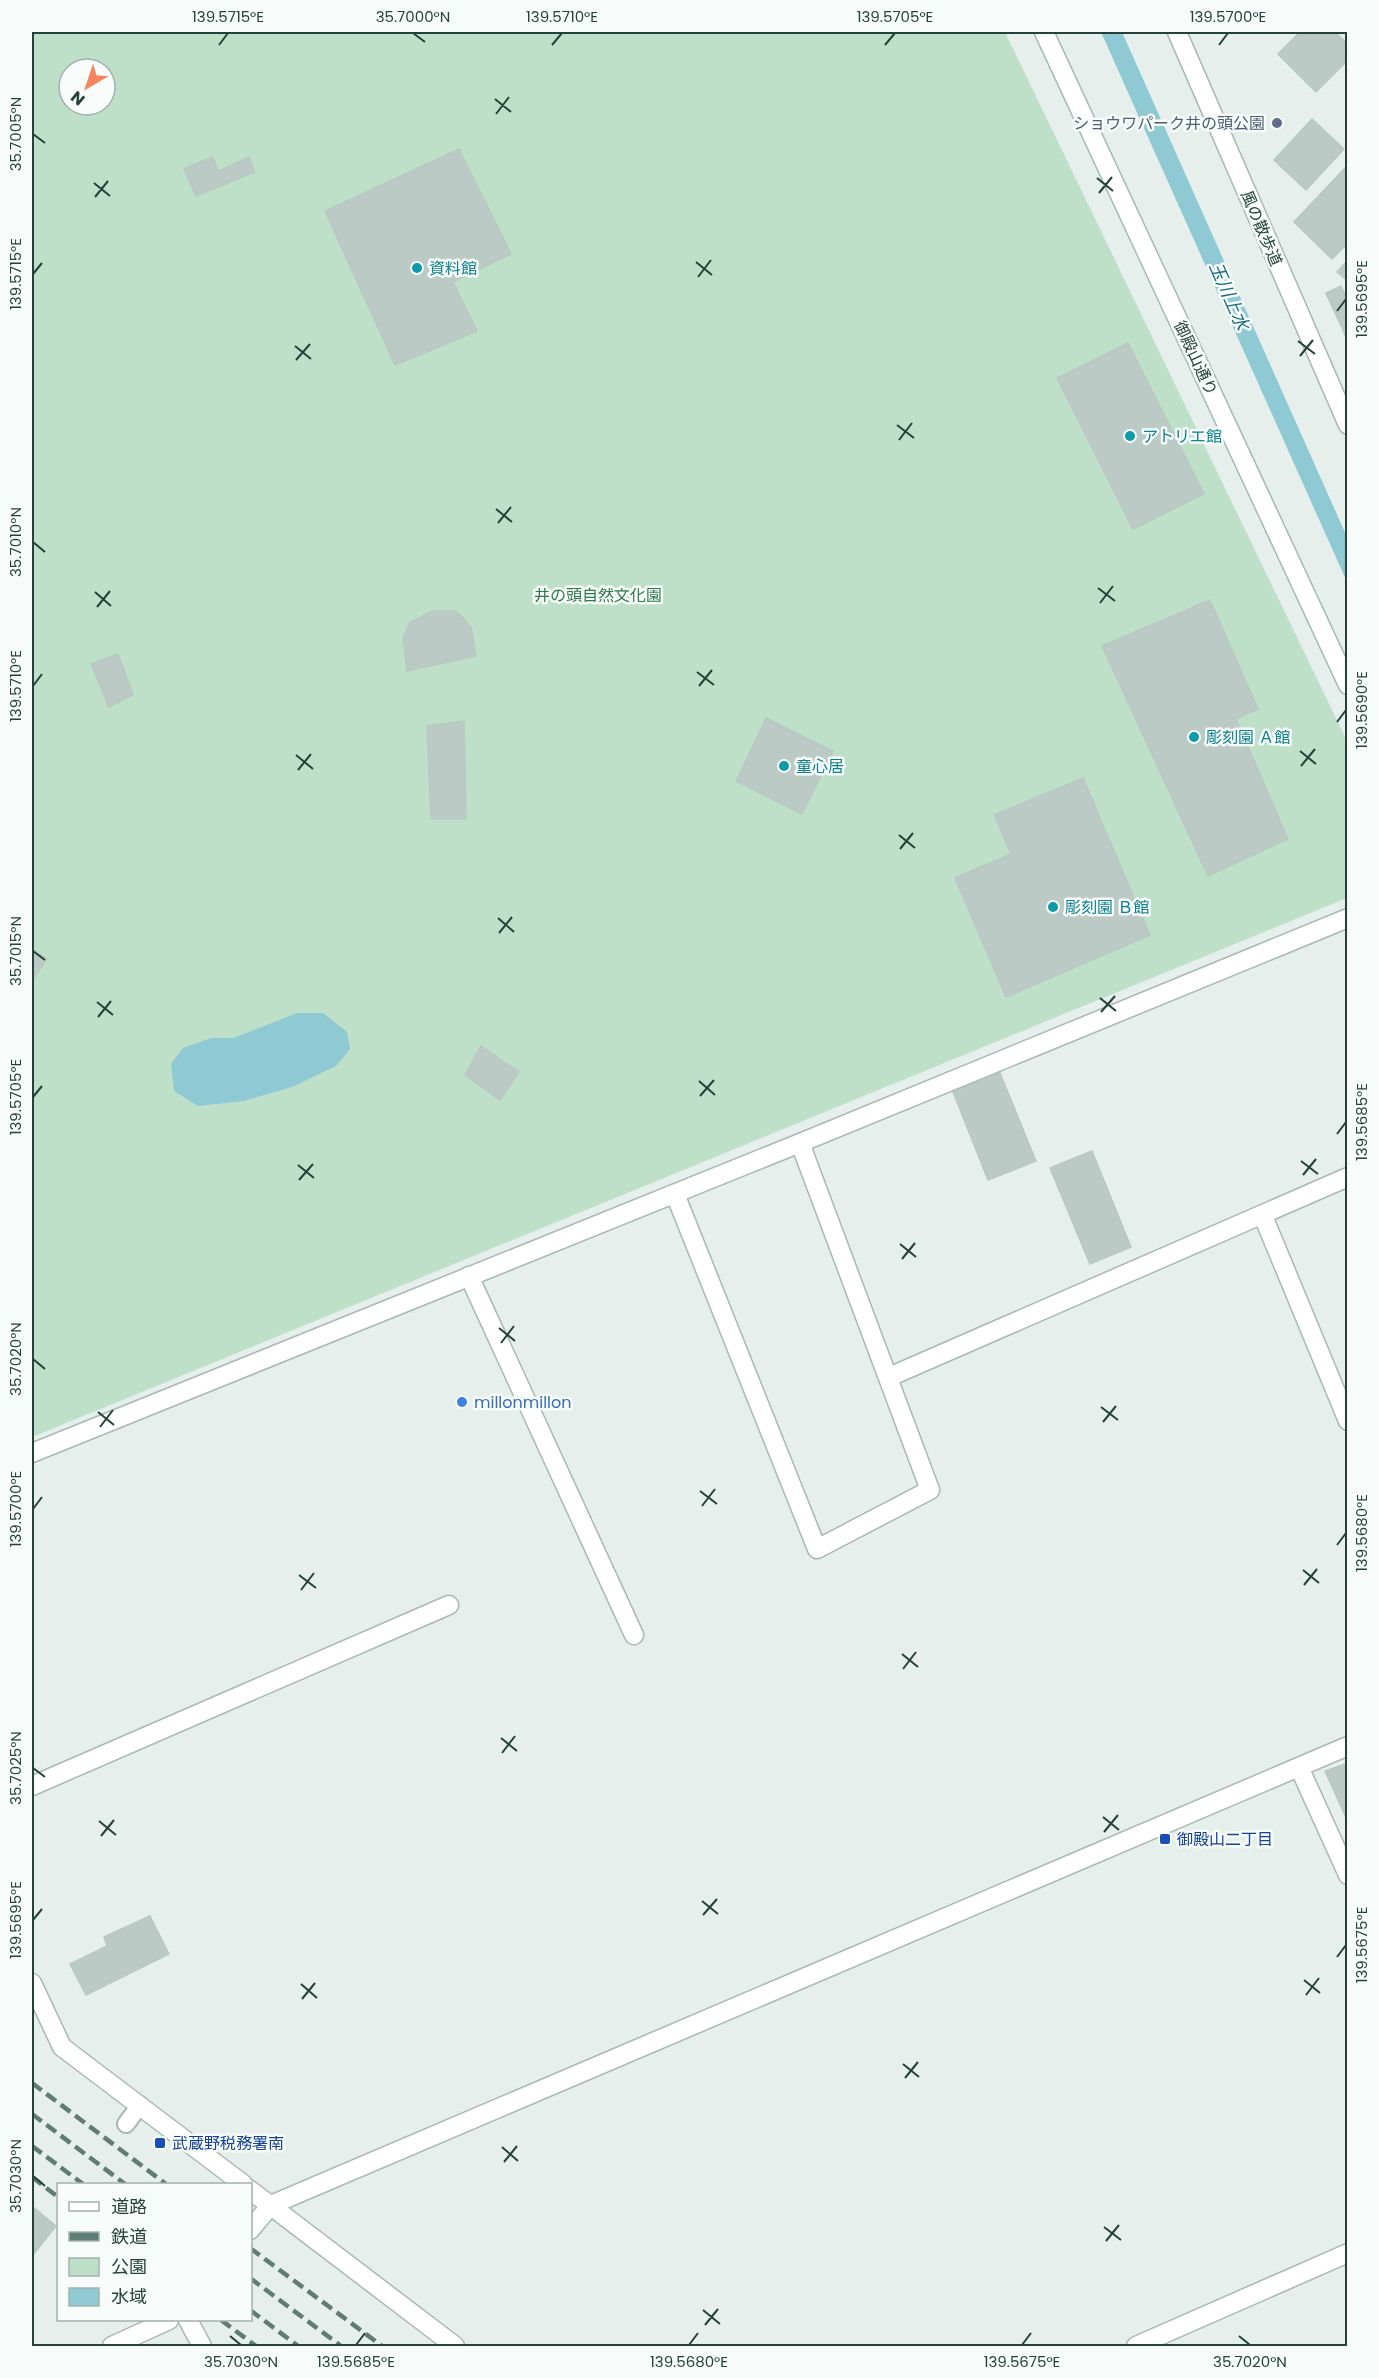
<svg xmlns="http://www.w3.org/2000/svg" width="1379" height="2378" font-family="Poppins,'Noto Sans JP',sans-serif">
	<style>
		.green { fill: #bfe0c8; fill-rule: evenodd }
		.water { fill: #8ec9d4 }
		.building { fill: #bbcac4; stroke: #b8c9c2; stroke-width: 1.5 }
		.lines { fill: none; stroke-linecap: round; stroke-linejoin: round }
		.lane-casing { stroke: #a8b8b2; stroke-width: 20 }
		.street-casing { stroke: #a8b8b2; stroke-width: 21 }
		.secondary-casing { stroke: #a4bbb3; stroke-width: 21 }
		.lane { stroke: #fff; stroke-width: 16 }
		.street { stroke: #fff; stroke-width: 18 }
		.secondary { stroke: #fff; stroke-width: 18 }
		.rail { stroke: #5f7d75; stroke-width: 4.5; stroke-dasharray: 12 6; stroke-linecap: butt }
		.ticks { fill: none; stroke: #24423a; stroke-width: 2 }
		.service-dot { fill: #5c6f8a; stroke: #f7fbf9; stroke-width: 2 }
		.culture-dot { fill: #0f9aa8; stroke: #f7fbf9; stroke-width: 2 }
		.shop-dot { fill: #3f7fe0; stroke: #f7fbf9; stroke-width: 2 }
		.transit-dot { fill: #1a4fb4; stroke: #f7fbf9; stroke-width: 2 }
		.labels { text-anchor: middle; stroke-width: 5; stroke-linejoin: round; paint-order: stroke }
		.service-label { font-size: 16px; fill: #4e5e75; stroke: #f7fbf9; text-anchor: end }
		.street-label { font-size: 16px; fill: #24423a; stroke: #f7fbf9 }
		.culture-label { font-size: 16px; fill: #0d838f; stroke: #f7fbf9; text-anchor: start }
		.park-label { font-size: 16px; fill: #2d7a4b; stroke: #f7fbf9 }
		.shop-label { font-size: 16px; fill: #366cbe; stroke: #f7fbf9; text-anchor: start }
		.transit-label { font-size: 16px; fill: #164399; stroke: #f7fbf9; text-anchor: start }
		.water-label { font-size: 18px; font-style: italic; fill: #1c6f80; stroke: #f7fbf9 }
		.neatline { fill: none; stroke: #24423a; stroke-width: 2 }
		.ticks-label { font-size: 15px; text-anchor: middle; fill: #24423a }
	</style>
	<rect width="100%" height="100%" fill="#e6efeb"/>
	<path class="green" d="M 32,32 L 1005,32 L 1347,741 L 1347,898 L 32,1437 ZM 69,69 L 105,69 L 105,105 L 69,105 Z"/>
	<g class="water">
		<polygon points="1101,32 1122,32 1347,537 1347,582"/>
		<polygon points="297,1013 323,1013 347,1032 350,1049 336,1066 292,1087 244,1101 198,1106 174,1091 171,1064 183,1048 211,1038 234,1038"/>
	</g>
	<g class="building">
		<polygon points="1300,32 1335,32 1348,44 1348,60 1316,92 1278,54"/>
		<polygon points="1312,119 1344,149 1306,190 1274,160"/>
		<polygon points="459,149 511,254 453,282 477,331 395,365 325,211"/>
		<polygon points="212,157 219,171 249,157 255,172 196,196 184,169"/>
		<polygon points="1348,165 1348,243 1332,259 1294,222"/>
		<polygon points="1348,260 1348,281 1337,272"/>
		<polygon points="1341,286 1348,301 1348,341 1326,293"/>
		<polygon points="1128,343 1204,494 1133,529 1057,378"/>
		<polygon points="1210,600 1258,709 1236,719 1288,839 1208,876 1102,646"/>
		<polygon points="433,611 456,611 471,627 476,656 407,671 403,638 410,622"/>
		<polygon points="118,654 133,695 109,707 91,664"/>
		<polygon points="766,718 833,751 802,814 736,781"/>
		<polygon points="464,721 466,819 431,819 427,726"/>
		<polygon points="1083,778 1150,935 1006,997 955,878 1011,854 994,815"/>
		<polygon points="32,949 47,959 33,979 32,978"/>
		<polygon points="481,1046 519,1072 500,1100 465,1075"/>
		<polygon points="1000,1073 1036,1161 988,1180 953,1092"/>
		<polygon points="1092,1151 1131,1247 1090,1264 1050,1168"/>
		<polygon points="1348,1763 1348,1822 1325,1771"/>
		<polygon points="150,1916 169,1954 86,1995 70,1964 107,1946 104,1937"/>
		<polygon points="32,2206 56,2226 32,2256"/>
	</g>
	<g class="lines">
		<g class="lane-casing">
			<polyline id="lane" points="126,2124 140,2105"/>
		</g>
		<g class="street-casing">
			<g id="street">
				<polyline points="1177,32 1348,425"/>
				<polyline points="675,1194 817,1549 930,1490 800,1143"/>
				<polyline points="1263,1216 1348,1421"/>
				<polyline points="469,1276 634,1635"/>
				<polyline points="889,1377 1348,1177"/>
				<polyline points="32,1453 800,1143 1348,918"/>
				<polyline points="1299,1767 1348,1875"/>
				<polyline points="32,1786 449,1605"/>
				<polyline points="32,1983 62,2047 243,2184"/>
				<polyline points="250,2190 455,2346"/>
				<polyline points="250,2230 271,2205 1348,1746"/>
				<polyline points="188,2320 202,2346"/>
				<polyline points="112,2346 169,2320"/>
				<polyline points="1136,2346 1348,2253"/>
			</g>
		</g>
		<g class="secondary-casing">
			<polyline id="secondary" points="1044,32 1348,685"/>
		</g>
		<use href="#lane" class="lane"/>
		<use href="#street" class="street"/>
		<use href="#secondary" class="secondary"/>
		<g class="rail">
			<polyline points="32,2083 166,2184"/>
			<polyline points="32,2114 125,2184"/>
			<polyline points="32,2146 83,2184"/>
			<polyline points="32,2177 58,2197"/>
			<polyline points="250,2248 382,2346"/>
			<polyline points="250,2278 341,2346"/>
			<polyline points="250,2310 298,2346"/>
			<polyline points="221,2320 256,2346"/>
		</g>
	</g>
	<path class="ticks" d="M 413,33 L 425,42M 219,45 L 228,33M 552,45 L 562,33M 885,45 L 895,33M 1219,45 L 1228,33M 495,99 L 511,112M 496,114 L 509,97M 33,134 L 45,143M 1097,178 L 1113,191M 94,183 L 110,196M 1099,193 L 1112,177M 95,197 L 108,181M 696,262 L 712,275M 33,274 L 42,263M 698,277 L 711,260M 1337,311 L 1346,299M 1298,341 L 1315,354M 295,346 L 311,359M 1300,356 L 1313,340M 296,360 L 310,344M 897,425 L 914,438M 899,440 L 912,423M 496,509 L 512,522M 498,523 L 511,507M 33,542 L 45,552M 1098,588 L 1115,601M 95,592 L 111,606M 1100,603 L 1113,586M 97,607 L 110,591M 697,672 L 714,685M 33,686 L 42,674M 699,686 L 712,670M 1337,722 L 1346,710M 1300,751 L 1316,764M 296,755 L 313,769M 1301,766 L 1315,749M 298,770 L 311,754M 899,835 L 915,848M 900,849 L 913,833M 498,918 L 514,932M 499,933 L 512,917M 33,951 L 45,960M 1100,998 L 1116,1011M 97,1002 L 113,1015M 1101,1012 L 1115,996M 98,1017 L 111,1001M 699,1081 L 715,1095M 700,1096 L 714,1080M 33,1097 L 42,1086M 1337,1134 L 1346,1122M 1301,1161 L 1318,1174M 298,1165 L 314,1178M 1303,1175 L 1316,1159M 299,1180 L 313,1164M 900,1244 L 916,1257M 902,1259 L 915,1243M 499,1328 L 515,1341M 501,1343 L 514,1326M 33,1359 L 45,1369M 1101,1407 L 1118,1420M 98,1412 L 114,1425M 1103,1422 L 1116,1406M 100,1427 L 113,1410M 700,1491 L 717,1504M 702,1506 L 715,1489M 33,1509 L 42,1497M 1337,1545 L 1346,1533M 1303,1570 L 1319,1583M 299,1575 L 316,1588M 1304,1585 L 1317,1569M 301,1590 L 314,1573M 902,1654 L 918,1667M 903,1669 L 916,1652M 501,1738 L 517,1751M 502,1753 L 515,1736M 33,1768 L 45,1777M 1103,1817 L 1119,1830M 99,1821 L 116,1835M 1104,1832 L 1118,1815M 101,1836 L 114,1820M 702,1901 L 718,1914M 703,1915 L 717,1899M 33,1920 L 42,1909M 1337,1957 L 1346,1945M 1304,1980 L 1320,1993M 301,1984 L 317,1998M 1306,1995 L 1319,1978M 302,1999 L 315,1983M 903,2064 L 919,2077M 905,2078 L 918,2062M 502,2147 L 518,2161M 504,2162 L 517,2146M 33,2176 L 45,2186M 1104,2227 L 1121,2240M 1106,2241 L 1119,2225M 703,2310 L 720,2324M 705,2325 L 718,2309M 230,2336 L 241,2345M 1239,2336 L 1250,2345M 356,2345 L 365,2333M 689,2345 L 698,2333M 1022,2345 L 1031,2333"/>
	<circle class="service-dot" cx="1277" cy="123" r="6"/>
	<g class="culture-dot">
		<circle cx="417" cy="268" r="6"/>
		<circle cx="1130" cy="436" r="6"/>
		<circle cx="1194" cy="737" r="6"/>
		<circle cx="784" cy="766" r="6"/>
		<circle cx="1053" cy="907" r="6"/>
	</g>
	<circle class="shop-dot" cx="462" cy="1402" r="6"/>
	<g class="transit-dot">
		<rect x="1159" y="1833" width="12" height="12" rx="3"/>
		<rect x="154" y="2137" width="12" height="12" rx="3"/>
	</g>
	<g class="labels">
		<g class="service-label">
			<text x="1265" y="129">ショウワパーク井の頭公園</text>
		</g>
		<g class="street-label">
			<text transform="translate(1262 228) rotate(67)" y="6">風の散歩道</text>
			<text transform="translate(1196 358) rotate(65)" y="6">御殿山通り</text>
		</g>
		<g class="culture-label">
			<text x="429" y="274">資料館</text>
			<text x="1142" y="442">アトリエ館</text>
			<text x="1206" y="743">彫刻園 Ａ館</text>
			<text x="796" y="772">童心居</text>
			<text x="1065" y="913">彫刻園 Ｂ館</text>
		</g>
		<g class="park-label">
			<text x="598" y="601">井の頭自然文化園</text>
		</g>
		<g class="shop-label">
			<text x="474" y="1408">millonmillon</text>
		</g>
		<g class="transit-label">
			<text x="1177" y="1845">御殿山二丁目</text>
			<text x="172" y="2149">武蔵野税務署南</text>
		</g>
		<g class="water-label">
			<text transform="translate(1229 296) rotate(66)" y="6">玉川上水</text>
		</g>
	</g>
	<rect width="1379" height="2378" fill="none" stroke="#f7fbf9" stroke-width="66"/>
	<rect x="57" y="2183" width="195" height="138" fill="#f7fbf9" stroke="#a3b1ad" stroke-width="1.5"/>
	<rect x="69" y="2202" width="30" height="9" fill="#ffffff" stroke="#a3b1ad" stroke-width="1.5"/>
	<text x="111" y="2213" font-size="18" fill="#24423a">道路</text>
	<rect x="69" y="2232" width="30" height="9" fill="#5f7d75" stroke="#a3b1ad" stroke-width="1.5"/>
	<text x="111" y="2243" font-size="18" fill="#24423a">鉄道</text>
	<rect x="69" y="2258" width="30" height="18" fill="#bfe0c8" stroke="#a3b1ad" stroke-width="1.5"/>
	<text x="111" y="2273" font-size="18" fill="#24423a">公園</text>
	<rect x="69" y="2288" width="30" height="18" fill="#8ec9d4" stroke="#a3b1ad" stroke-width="1.5"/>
	<text x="111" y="2303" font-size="18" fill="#24423a">水域</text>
	<g transform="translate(87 87) rotate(219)"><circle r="28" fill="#f7fbf9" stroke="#a3b1ad" stroke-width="1.5"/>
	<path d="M0-4.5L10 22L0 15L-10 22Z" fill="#f4845f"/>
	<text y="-9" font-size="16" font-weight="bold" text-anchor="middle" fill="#24423a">N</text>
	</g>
	<rect x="33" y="33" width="1313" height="2312" class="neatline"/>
	<g class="ticks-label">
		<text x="228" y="22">139.5715°E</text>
		<text x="413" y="22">35.7000°N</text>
		<text x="562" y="22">139.5710°E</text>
		<text x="895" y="22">139.5705°E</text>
		<text x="1228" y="22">139.5700°E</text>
		<text transform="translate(16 134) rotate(-90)" y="5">35.7005°N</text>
		<text transform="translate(16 274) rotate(-90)" y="5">139.5715°E</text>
		<text transform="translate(1362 299) rotate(-90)" y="5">139.5695°E</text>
		<text transform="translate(16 542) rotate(-90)" y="5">35.7010°N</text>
		<text transform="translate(16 686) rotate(-90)" y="5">139.5710°E</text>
		<text transform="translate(1362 710) rotate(-90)" y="5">139.5690°E</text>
		<text transform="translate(16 951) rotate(-90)" y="5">35.7015°N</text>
		<text transform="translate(16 1097) rotate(-90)" y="5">139.5705°E</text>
		<text transform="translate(1362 1122) rotate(-90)" y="5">139.5685°E</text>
		<text transform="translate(16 1359) rotate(-90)" y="5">35.7020°N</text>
		<text transform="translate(16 1509) rotate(-90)" y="5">139.5700°E</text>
		<text transform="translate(1362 1533) rotate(-90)" y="5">139.5680°E</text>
		<text transform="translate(16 1768) rotate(-90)" y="5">35.7025°N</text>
		<text transform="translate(16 1920) rotate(-90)" y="5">139.5695°E</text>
		<text transform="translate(1362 1945) rotate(-90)" y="5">139.5675°E</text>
		<text transform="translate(16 2176) rotate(-90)" y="5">35.7030°N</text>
		<text x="241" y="2367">35.7030°N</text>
		<text x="356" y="2367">139.5685°E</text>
		<text x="689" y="2367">139.5680°E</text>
		<text x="1022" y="2367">139.5675°E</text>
		<text x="1250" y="2367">35.7020°N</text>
	</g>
</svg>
